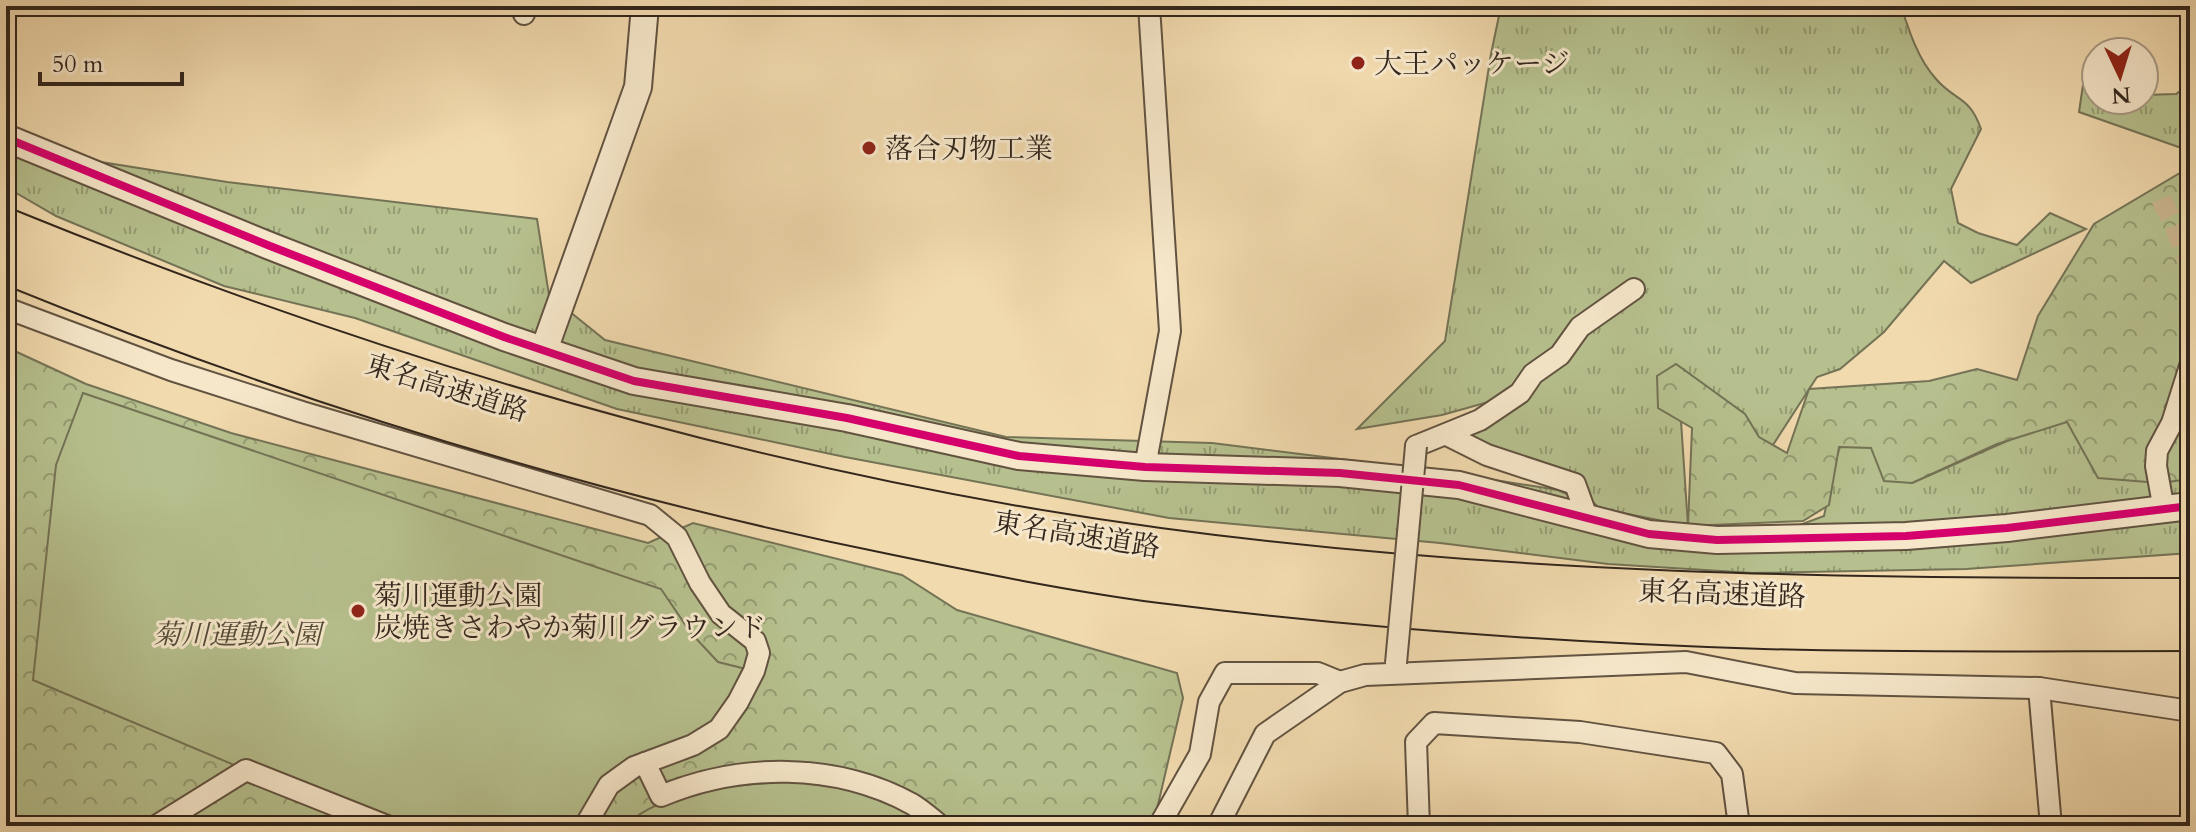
<svg xmlns="http://www.w3.org/2000/svg" width="2196" height="832" font-family="Cardo,'Noto Serif JP',serif">
	<style>
		.grass { fill: url(#grass-tufts); stroke: #747356; stroke-width: 2 }
		.forest { fill: url(#forest-crowns); stroke: #747356; stroke-width: 2 }
		.garden { fill: #b6c08e; stroke: #747356; stroke-width: 2 }
		.lines { fill: none; stroke-linecap: round; stroke-linejoin: round }
		.minor-tunnel { stroke: #cbb691; stroke-width: 20; stroke-dasharray: 20 10; stroke-linecap: butt }
		.minor-casing { stroke: #625341; stroke-width: 24 }
		.tertiary-casing { stroke: #625341; stroke-width: 30 }
		.motorway-casing { stroke: #32261d; stroke-width: 42 }
		.minor { stroke: #f6e7ca; stroke-width: 20 }
		.tertiary { stroke: #f6e7ca; stroke-width: 26 }
		.motorway { stroke: #f1daae; stroke-width: 38 }
		.minor-bridge-casing { stroke: #625341; stroke-width: 24; stroke-linecap: butt }
		.minor-bridge { stroke: #f6e7ca; stroke-width: 20 }
		.cycleway-casing { stroke: #f6e7ca; stroke-width: 13 }
		.cycleway { stroke: #d6006c; stroke-width: 8 }
		.poi-dot { fill: #8f2418; stroke: #f6e7ca; stroke-width: 3 }
		.labels { text-anchor: middle; stroke-width: 6; stroke-linejoin: round; paint-order: stroke }
		.poi-label { font-size: 28px; fill: #32261d; stroke: #f6e7ca; text-anchor: start }
		.street-label { font-size: 28px; fill: #32261d; stroke: #f6e7ca }
		.park-label { font-size: 28px; font-style: italic; fill: #534c39; stroke: #f6e7ca }
	</style>
	<defs>
		<pattern id="grass-tufts" width="24" height="20" patternUnits="userSpaceOnUse" patternTransform="scale(2)"><rect width="24" height="20" fill="#b6c08e"/><path d="M3 7l-1-3M5 7V3M7 7l1-3M15 17l-1-3M17 17v-4M19 17l1-3" fill="none" stroke="#959c73"/></pattern>
		<pattern id="forest-crowns" width="20" height="18" patternUnits="userSpaceOnUse" patternTransform="scale(2)"><rect width="20" height="18" fill="#b6c08e"/><path d="M2 6a3 3 0 1 1 6 0M12 15a3 3 0 1 1 6 0" fill="none" stroke="#959c73"/></pattern>
	</defs>
	<rect width="100%" height="100%" fill="#f1daae"/>
	<filter id="stains"><feTurbulence type="fractalNoise" baseFrequency=".0025" numOctaves="4"/><feColorMatrix values="0 0 0 0 .2 0 0 0 0 .09 0 0 0 0 .02 0 0 0 .5 -.17"/></filter>
	<radialGradient id="worn" r=".72"><stop offset=".6" stop-color="#630" stop-opacity="0"/><stop offset="1" stop-color="#630" stop-opacity=".3"/></radialGradient>
	<g class="grass">
		<path d="M 1501,6 L 1901,6 C 1909,31 1918,59 1936,79 C 1956,102 1969,95 1981,129 L 1951,189 L 1958,223 L 1978,233 L 2017,245 L 2050,213 L 2086,229 L 1971,283 L 1944,261 L 1884,332 L 1840,369 L 1817,377 L 1771,448 L 1658,408 L 1681,421 L 1688,526 L 1608,510 L 1624,518 L 1762,539 L 1824,516 L 1839,447 L 1881,447 L 1912,483 L 2066,415 L 2190,476 L 2190,553 L 1966,569 L 1753,573 L 1608,564 L 1440,543 L 1169,518 L 845,457 L 617,409 L 355,318 L 224,286 L 56,216 L 6,187 L 6,147 L 227,182 L 537,219 L 549,295 L 605,340 L 1006,437 L 1212,443 L 1445,472 L 1558,490 L 1599,508 L 1575,484 L 1462,442 L 1517,394 L 1442,415 L 1357,429 L 1445,341 L 1491,54 Z"/>
		<polygon points="2084,78 2096,79 2096,100 2144,100 2144,95 2176,94 2190,84 2190,151 2079,112"/>
	</g>
	<g class="forest">
		<polygon points="2190,167 2190,479 2160,483 2098,478 2067,422 1997,444 1912,483 1884,481 1871,448 1839,447 1829,505 1803,521 1688,526 1692,428 1658,408 1657,376 1676,364 1745,414 1759,437 1787,453 1809,389 1929,381 1977,369 2017,380 2038,316 2094,224"/>
		<polygon points="6,347 86,384 231,433 648,543 693,523 902,575 957,610 1177,673 1183,698 1153,826 6,826"/>
	</g>
	<g class="garden">
		<polygon points="83,393 661,589 691,633 718,662 754,671 719,729 634,767 585,826 387,826 246,770 33,680 56,465"/>
		<path d="M 823,780 L 892,802 L 931,826 L 625,826 C 669,783 765,783 823,780 Z"/>
	</g>
	<g class="lines">
		<polyline class="minor-tunnel" points="2161,199 2174,224 2190,266"/>
		<g class="minor-casing">
			<g id="minor">
				<polyline points="523,6 524,14"/>
				<polyline points="6,308 171,370 302,412 650,515 677,537 700,583 721,614 755,641 759,653 754,671 738,702 719,729 693,745 634,767 609,785 585,826"/>
				<polyline points="1447,435 1487,455 1575,484 1587,517"/>
				<polyline points="1416,446 1480,420 1520,393 1533,374 1560,355 1580,327 1634,289"/>
				<polyline points="1145,467 1170,331 1149,6"/>
				<polyline points="2164,510 2156,466 2157,451 2172,423 2190,366"/>
				<polyline points="2039,688 2051,826"/>
				<path d="M 645,763 L 661,796 C 740,763 835,762 912,804 C 922,810 932,819 941,826"/>
				<polyline points="156,826 246,770 387,826"/>
				<polyline points="1159,826 1200,754 1209,702 1225,673 1318,673 1340,682"/>
				<polyline points="1218,826 1265,734 1340,682 1365,675 1686,662 1795,683 2039,688 2190,711"/>
				<polyline points="1419,826 1416,742 1434,723 1580,732 1716,753 1732,774 1739,826"/>
			</g>
		</g>
		<g class="tertiary-casing">
			<g id="tertiary">
				<polyline points="6,138 270,246 504,337 634,381 847,418 1019,456 1145,467 1340,473 1459,485 1649,534 1717,540 1906,536 2007,528 2190,506"/>
				<polyline points="544,350 638,87 645,6"/>
			</g>
		</g>
		<g class="motorway-casing">
			<g id="motorway">
				<path d="M 6,228 C 375,378 764,495 1160,548 C 1502,594 1846,599 2190,598"/>
				<path d="M 6,264 C 293,381 591,473 895,535 C 982,553 1071,571 1160,583 C 1360,608 1562,623 1764,629 C 1906,633 2048,631 2190,631"/>
			</g>
		</g>
		<use href="#minor" class="minor"/>
		<use href="#tertiary" class="tertiary"/>
		<use href="#motorway" class="motorway"/>
		<g class="minor-bridge-casing">
			<polyline id="minor-bridge" points="1396,663 1416,446"/>
		</g>
		<use href="#minor-bridge" class="minor-bridge"/>
		<g class="cycleway-casing">
			<polyline id="cycleway" points="6,138 270,246 504,337 634,381 847,418 1019,456 1145,467 1340,473 1459,485 1649,534 1717,540 1906,536 2007,528 2190,506"/>
		</g>
		<use href="#cycleway" class="cycleway"/>
	</g>
	<g class="poi-dot">
		<circle cx="1358" cy="63" r="8"/>
		<circle cx="869" cy="148" r="8"/>
		<circle cx="358" cy="611" r="8"/>
	</g>
	<g class="labels">
		<g class="poi-label">
			<text x="1374" y="73">大王パッケージ</text>
			<text x="885" y="158">落合刃物工業</text>
			<text x="374" y="605">菊川運動公園<tspan x="374" dy="32">炭焼きさわやか菊川グラウンド</tspan></text>
		</g>
		<g class="street-label">
			<text transform="translate(447 387) rotate(17)" y="10">東名高速道路</text>
			<text transform="translate(1077 534) rotate(9)" y="10">東名高速道路</text>
			<text transform="translate(1722 593) rotate(2)" y="10">東名高速道路</text>
		</g>
		<g class="park-label">
			<text x="237" y="644">菊川運動公園</text>
		</g>
	</g>
	<rect width="2196" height="832" fill="none" stroke="#f1daae" stroke-width="32"/>
	<rect x="8" y="8" width="2180" height="816" fill="none" stroke="#32261d" stroke-width="4"/>
	<rect x="16" y="16" width="2164" height="800" fill="none" stroke="#32261d" stroke-width="2"/>
	<g transform="translate(2120 76) rotate(176)"><circle r="38" fill="#f6e7ca" stroke="#a89a85" stroke-width="2"/>
	<path d="M0-6L14 30L0 20L-14 30Z" fill="#8f2418"/>
	<text y="-12" font-size="22" font-weight="bold" text-anchor="middle" fill="#32261d">N</text>
	</g>
	<path d="M40 72v12h142v-12" fill="none" stroke="#32261d" stroke-width="4"/>
	<text x="52" y="72" font-size="24" fill="#32261d" stroke="#f6e7ca" stroke-width="6" paint-order="stroke">50 m</text>
	<rect width="100%" height="100%" filter="url(#stains)"/>
	<rect width="100%" height="100%" fill="url(#worn)"/>
</svg>
